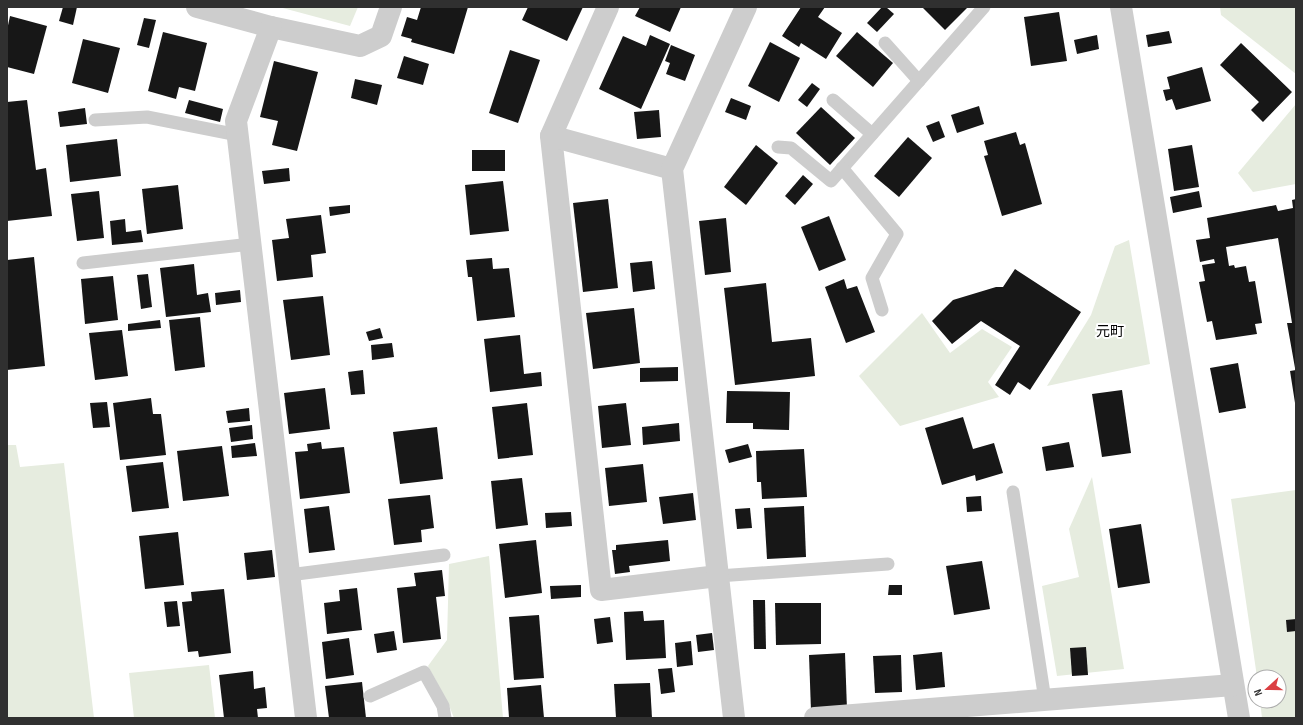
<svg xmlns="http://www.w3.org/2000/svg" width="1303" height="725" font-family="'Sofia Sans Condensed','Noto Sans JP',sans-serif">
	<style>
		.green { fill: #e6ecdf }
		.building { fill: #171717 }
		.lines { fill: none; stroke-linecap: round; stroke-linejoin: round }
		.service { stroke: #cdcdcd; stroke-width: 13 }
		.minor { stroke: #cdcdcd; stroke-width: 22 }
		.labels { text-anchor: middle; stroke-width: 4; stroke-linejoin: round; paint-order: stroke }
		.quarter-label { font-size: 14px; fill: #000; stroke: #fff }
	</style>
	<rect width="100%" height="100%" fill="#fff"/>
	<g class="green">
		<polygon points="279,7 358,7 350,26"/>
		<polygon points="1220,7 1296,7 1296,74 1221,15"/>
		<polygon points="1296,104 1296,184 1253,192 1238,173"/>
		<polygon points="1129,240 1150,364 1047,386 1091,315 1115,246"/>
		<polygon points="922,313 950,353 982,329 1012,347 988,382 999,397 900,426 859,376"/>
		<polygon points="7,445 16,445 20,467 64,463 94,718 7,718"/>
		<polygon points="1092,477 1124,669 1057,676 1042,586 1079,577 1069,529"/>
		<polygon points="1296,490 1296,718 1262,718 1260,701 1279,701 1279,677 1257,677 1231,499"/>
		<polygon points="489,556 503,718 454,718 448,703 428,666 447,640 449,564"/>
		<polygon points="209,665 215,718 134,718 129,673"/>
	</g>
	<g class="building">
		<polygon points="63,7 77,7 73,25 59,21"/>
		<polygon points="421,7 468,7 454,54 411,42 412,39 401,36 407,17 417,20"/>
		<polygon points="528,7 583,7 567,41 522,20"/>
		<polygon points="640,7 681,7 670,32 635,16"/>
		<polygon points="801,7 825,7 818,17 842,33 826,59 801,43 799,47 782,36"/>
		<polygon points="882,7 886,7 894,14 877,32 867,23"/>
		<polygon points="922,7 968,7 945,30"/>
		<polygon points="1059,12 1067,61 1031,66 1024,17"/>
		<polygon points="10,16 47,26 34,74 7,67 7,30"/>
		<polygon points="144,18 156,20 149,48 137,45"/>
		<polygon points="1169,31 1172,43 1148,47 1146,35"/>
		<polygon points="163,32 207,43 195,91 179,87 176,99 148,91"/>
		<polygon points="857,32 893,63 873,87 836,56"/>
		<polygon points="650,35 670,44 641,109 599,89 623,36 646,46"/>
		<polygon points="1097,35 1099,49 1077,54 1074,40"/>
		<polygon points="83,39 120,48 108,93 72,83"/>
		<polygon points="770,42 800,58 779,102 748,86"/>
		<polygon points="1241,43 1292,92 1263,122 1251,110 1259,102 1220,65"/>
		<polygon points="671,45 695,55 685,81 666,74 670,63 665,61"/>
		<polygon points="510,50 540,60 518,123 489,113"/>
		<polygon points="404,56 429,64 423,85 397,78"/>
		<polygon points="274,61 318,72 297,151 272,145 278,121 260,117"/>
		<polygon points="1202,67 1211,101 1176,110 1172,99 1166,101 1163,90 1170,89 1167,77"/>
		<polygon points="355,79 382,85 377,105 351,98"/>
		<polygon points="812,83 820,89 807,107 798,100"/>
		<polygon points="731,98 751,106 746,120 725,112"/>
		<polygon points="27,100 36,170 46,168 52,216 7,221 7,102"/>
		<polygon points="189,100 223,109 220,122 185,113"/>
		<polygon points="979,106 984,124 957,133 951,115"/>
		<polygon points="821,107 855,138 830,165 796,133"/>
		<polygon points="85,108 87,124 60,127 58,112"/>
		<polygon points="659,110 661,137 637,139 634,112"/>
		<polygon points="939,121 945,137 933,142 926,126"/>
		<polygon points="1016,132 1020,145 1025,143 1042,204 1002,216 984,156 988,155 984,141"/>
		<polygon points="908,137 932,158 899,197 874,176"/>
		<polygon points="117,139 121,176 70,182 66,145"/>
		<polygon points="756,145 778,163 746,205 724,187"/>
		<polygon points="1192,145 1199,187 1174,191 1168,149"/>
		<rect x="472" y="150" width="33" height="21"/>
		<polygon points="289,168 290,181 264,184 262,171"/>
		<polygon points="803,175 813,184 795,205 785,196"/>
		<polygon points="503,181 509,231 470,235 465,185"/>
		<polygon points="178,185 183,229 147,234 142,189"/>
		<polygon points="99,191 104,238 77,241 71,194"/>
		<polygon points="1199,191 1202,207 1173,213 1170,197"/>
		<polygon points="608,199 618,288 583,292 573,203"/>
		<polygon points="1296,199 1296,368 1295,368 1287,323 1292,323 1278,238 1226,247 1229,266 1234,265 1235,268 1246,266 1249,282 1255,281 1262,323 1255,324 1257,334 1216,340 1212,321 1207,322 1199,282 1205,281 1202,265 1215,263 1214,259 1200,262 1196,240 1210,238 1207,218 1276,205 1278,211 1293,208 1292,200"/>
		<polygon points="350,205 350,213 330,216 329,207"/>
		<polygon points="321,215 326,253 311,255 313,277 277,281 272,240 289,238 286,219"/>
		<polygon points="829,216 846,260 819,271 801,227"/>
		<polygon points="726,218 731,272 705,275 699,221"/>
		<polygon points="125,219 126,232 141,230 143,242 112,245 110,221"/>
		<polygon points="34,257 45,366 7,370 7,260"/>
		<polygon points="492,258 493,269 509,268 515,317 477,321 472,277 468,277 466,260"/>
		<polygon points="652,261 655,289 633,292 630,263"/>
		<polygon points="194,264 197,295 208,293 211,312 166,317 160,268"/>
		<polygon points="1015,269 1081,312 1030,390 1018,382 1010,395 995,385 1020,346 981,321 952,344 932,321 953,300 996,287 1003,287"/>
		<polygon points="148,274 152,307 141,309 137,275"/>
		<polygon points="113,276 118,320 85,324 81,279"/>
		<polygon points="844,279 847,289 857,286 875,332 846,343 825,287"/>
		<polygon points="766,283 772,342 811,338 815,376 735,385 724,288"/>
		<polygon points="240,290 241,302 216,305 215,293"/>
		<polygon points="323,296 330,355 291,360 283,300"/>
		<polygon points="634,308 640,363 593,369 586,313"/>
		<polygon points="200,317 205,367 175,371 169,320"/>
		<polygon points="160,320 161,328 128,331 128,324"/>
		<polygon points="380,328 383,338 369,341 366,332"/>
		<polygon points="122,330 128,376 95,380 89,333"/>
		<polygon points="520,335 524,374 541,372 542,386 490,392 484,339"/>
		<polygon points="392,343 394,357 372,360 371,345"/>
		<polygon points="1238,363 1246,408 1219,413 1210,368"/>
		<polygon points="678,367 678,381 640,382 640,368"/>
		<polygon points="363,370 365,394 351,395 348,372"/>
		<polygon points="1296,370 1296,403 1295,403 1290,371"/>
		<polygon points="325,388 330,429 289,434 284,393"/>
		<polygon points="1122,390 1131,453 1102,457 1092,394"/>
		<polygon points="727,391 790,392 789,430 753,429 753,423 726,423"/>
		<polygon points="151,398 153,414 161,414 166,455 120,460 113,403"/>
		<polygon points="107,402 110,427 93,428 90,403"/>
		<polygon points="527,403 533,455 498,459 492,407"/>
		<polygon points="626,403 631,445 602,448 598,406"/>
		<polygon points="249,408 250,421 228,423 226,411"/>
		<polygon points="963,417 973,449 994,443 1003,473 976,481 975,475 942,485 925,428"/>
		<polygon points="679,423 680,441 643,445 642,427"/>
		<polygon points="252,425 253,439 231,442 229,428"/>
		<polygon points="437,427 443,479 400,484 393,432"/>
		<polygon points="321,442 322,449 344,447 350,493 300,499 295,452 308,451 307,444"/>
		<polygon points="1069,442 1074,467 1046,471 1042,447"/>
		<polygon points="255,443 257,456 232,458 231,446"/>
		<polygon points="748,444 752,457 729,463 725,450"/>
		<polygon points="222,446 229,496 183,501 177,451"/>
		<polygon points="804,449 807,497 762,499 761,482 757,482 756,451"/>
		<polygon points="163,462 169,508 132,512 126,466"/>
		<polygon points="643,464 647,502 609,506 605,468"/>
		<polygon points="522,478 528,525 496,529 491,481"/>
		<polygon points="693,493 696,520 663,524 659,497"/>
		<polygon points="430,495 434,528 421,530 422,542 394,545 388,499"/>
		<polygon points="981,496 982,511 967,512 966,497"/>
		<polygon points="329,506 335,550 309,553 304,509"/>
		<polygon points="804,506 806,557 767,559 764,508"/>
		<polygon points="750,508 752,528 737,529 735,509"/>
		<polygon points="571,512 572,526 546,528 545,513"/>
		<polygon points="1141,524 1150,583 1118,588 1109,529"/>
		<polygon points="178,532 184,585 145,589 139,536"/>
		<polygon points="536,540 542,593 505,598 499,544"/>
		<polygon points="668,540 670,561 629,566 630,572 615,574 612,550 616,550 616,545"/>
		<polygon points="272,550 275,577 247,580 244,553"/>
		<polygon points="982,561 990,609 954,615 946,566"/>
		<polygon points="442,570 445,596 436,597 441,639 403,643 397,588 416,586 414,573"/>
		<polygon points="581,585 581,597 551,599 550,586"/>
		<polygon points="889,585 902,585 902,595 888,595"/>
		<polygon points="357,588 362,630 327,634 324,603 340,601 339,590"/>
		<polygon points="224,589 231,653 199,657 198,651 188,652 182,602 192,601 191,592"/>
		<polygon points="753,600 765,600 766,649 754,649"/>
		<polygon points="177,601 180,626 167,627 164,602"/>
		<polygon points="775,603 821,603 821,644 776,645"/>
		<polygon points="643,611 644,621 664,620 666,658 626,660 624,612"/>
		<polygon points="539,615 544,678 514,680 509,617"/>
		<polygon points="610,617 613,642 597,644 594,619"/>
		<polygon points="1296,619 1296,631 1287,632 1286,620"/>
		<polygon points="394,631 397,650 377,653 374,634"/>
		<polygon points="712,633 714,650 698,652 696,635"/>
		<polygon points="349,638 354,675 326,679 322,642"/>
		<polygon points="691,641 693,665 677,667 675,643"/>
		<polygon points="1086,647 1088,675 1072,676 1070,648"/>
		<polygon points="942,652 945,687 916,690 913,655"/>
		<polygon points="845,653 847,710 811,711 809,655"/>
		<polygon points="901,655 902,692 875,693 873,656"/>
		<polygon points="672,668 675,692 661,694 658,669"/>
		<polygon points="253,671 254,689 265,687 267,708 257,709 258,718 224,718 219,675"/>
		<polygon points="362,682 366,718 329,718 325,686"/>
		<polygon points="650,683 652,718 616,718 614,684"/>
		<polygon points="541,685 544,718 509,718 507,688"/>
	</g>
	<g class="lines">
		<g class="service">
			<polyline points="885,43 919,81"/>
			<polyline points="833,100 872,134"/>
			<polyline points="95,120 147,117 238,135"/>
			<polyline points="778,147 791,148 831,181 984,7"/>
			<polyline points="842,168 897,234 872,278 882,310"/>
			<polyline points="83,263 251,244"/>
			<polyline points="1013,492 1045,700"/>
			<polyline points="289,575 444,555"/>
			<polyline points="718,576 888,564"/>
			<polyline points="370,696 424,672 443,706 445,718"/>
		</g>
		<g class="minor">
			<polyline points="197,7 271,27 360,46 381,36 391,7"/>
			<polyline points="608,7 551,136 601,590 718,576"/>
			<polyline points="1121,7 1239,718"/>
			<polyline points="271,27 236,121 306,718"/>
			<polyline points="551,136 672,169"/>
			<polyline points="734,718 672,169 746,7"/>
			<polyline points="815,718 1233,685"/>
		</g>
	</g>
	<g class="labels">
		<g class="quarter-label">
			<text x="1110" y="336">元町</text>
		</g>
	</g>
	<rect width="1303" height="725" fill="none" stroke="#303030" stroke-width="16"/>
	<g transform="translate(1267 689) rotate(249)"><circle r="19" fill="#ffffff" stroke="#acacac"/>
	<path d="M0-3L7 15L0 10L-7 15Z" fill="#db3f43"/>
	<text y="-6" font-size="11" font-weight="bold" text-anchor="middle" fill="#303030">N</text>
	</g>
</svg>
